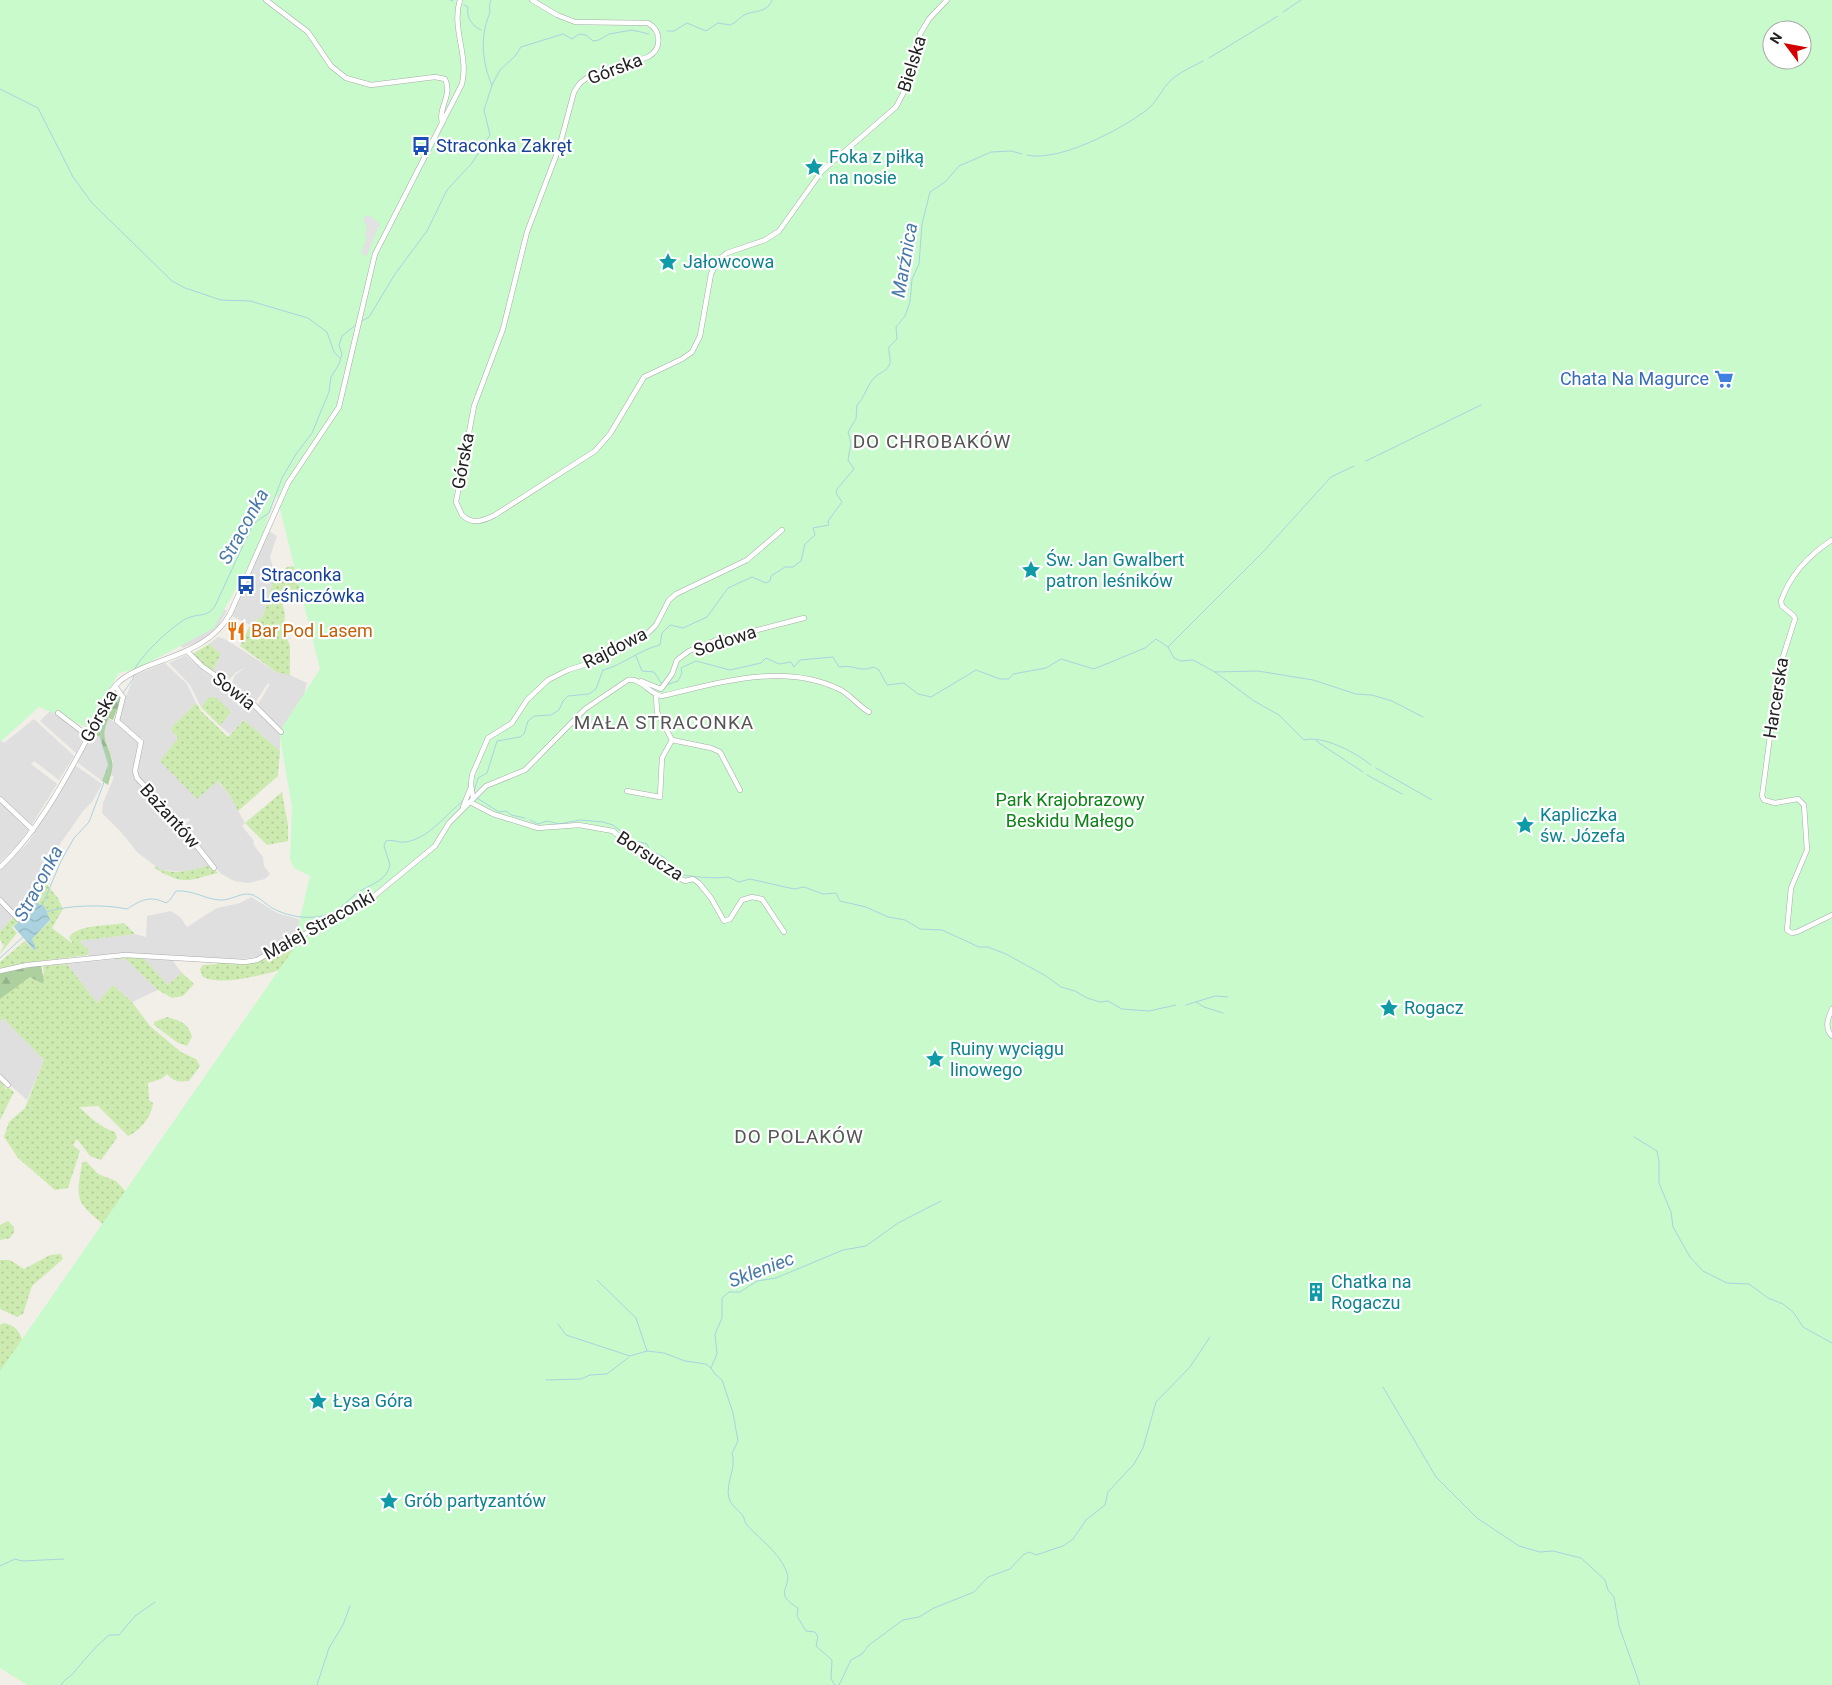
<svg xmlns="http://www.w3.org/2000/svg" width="1832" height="1685" font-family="Roboto,sans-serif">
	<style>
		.residential { fill: #e0dfdf }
		.grass { fill: url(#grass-dots) }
		.forest { fill: url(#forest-firs) }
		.park { fill: #c8facc; fill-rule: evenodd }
		.parking { fill: #e2e2e2 }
		.water { fill: url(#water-waves) }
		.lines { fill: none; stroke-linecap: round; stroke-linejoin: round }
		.stream { stroke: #aad3df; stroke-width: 1 }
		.minor-casing { stroke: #a9a9a9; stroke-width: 5.5 }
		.minor { stroke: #fff; stroke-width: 4.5 }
		.labels { text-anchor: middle; stroke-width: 4.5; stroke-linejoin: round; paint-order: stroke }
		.street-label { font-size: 18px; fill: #222; stroke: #fff }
		.transit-label { font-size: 18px; fill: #164399; stroke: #fff; text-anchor: start }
		.culture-label { font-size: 18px; fill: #0d838f; stroke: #fff; text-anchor: start }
		.shop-label { font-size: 18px; fill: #366cbe; stroke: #fff; text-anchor: end }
		.food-label { font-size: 18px; fill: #c56008; stroke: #fff; text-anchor: start }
		.park-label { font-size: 18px; fill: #0c8416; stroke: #fff }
		.water-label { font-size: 19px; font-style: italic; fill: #4a7aab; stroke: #fff }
		.neighbourhood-label { font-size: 19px; letter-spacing: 1px; fill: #555; stroke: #fff }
	</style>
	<defs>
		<pattern id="grass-dots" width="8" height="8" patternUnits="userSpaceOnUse" patternTransform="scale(1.25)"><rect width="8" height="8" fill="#cdebb0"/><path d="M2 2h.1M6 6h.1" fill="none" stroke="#b0c997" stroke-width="1.8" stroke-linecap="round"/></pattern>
		<pattern id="forest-firs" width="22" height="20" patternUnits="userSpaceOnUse" patternTransform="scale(1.25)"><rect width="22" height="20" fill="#add19e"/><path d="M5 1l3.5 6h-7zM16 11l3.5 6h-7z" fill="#95b388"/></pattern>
		<pattern id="water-waves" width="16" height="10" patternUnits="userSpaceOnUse" patternTransform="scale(1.25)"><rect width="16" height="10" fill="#aad3df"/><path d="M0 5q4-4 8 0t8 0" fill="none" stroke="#92b5bf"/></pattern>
	</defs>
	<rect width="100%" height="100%" fill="#f2efe9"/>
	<g class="residential">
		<polygon points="269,531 277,536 270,557 275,574 263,616 250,625 232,616"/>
		<polygon points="217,605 227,611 217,627 203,640 183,648 170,634"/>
		<polygon points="218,637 225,639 276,672 281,671 307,683 299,717 282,731 257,706 270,684 268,683 255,703 231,685 235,675 246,667 235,673 227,682 212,672 221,654 209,644"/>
		<polygon points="185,655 206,673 254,706 280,734 280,751 244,720 230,734 220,726 231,712 209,697 201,707 190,685 169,663"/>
		<polygon points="165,663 187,684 196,703 170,729 229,794 245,823 242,826 254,841 253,844 263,857 264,866 270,874 265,879 249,883 234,881 220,873 186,829 186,824 190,820 188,818 180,821 142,783 136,774 143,738 139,738 119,722 124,701 135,675"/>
		<polygon points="51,710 85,736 76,753 40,721"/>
		<polygon points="109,718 139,742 137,780 169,812 210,865 189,872 161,870 138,853 121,832 102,813 103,803 114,777 111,775 113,762 104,736 104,729"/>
		<polygon points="34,719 74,756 59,780 34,761 31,764 57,784 31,826 0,798 0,739 4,743"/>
		<polygon points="93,733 100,737 108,765 102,781 77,762"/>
		<polygon points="75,765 102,784 92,802 83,811 60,844 55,860 34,882 35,890 31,894 33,901 19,917 0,899 0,871 28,843"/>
		<polygon points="0,801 29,829 18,844 0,862"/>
		<polygon points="251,897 277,913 298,919 306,930 258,957 241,959 125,954 88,957 88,949 78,941 135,934 146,937 147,916 171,911 180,917 187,927 217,908 240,903"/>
		<polygon points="0,901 13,917 0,932"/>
		<polygon points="126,958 158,990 132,1002 113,985 97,1003 67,964"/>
		<polygon points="143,959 172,960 182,973 168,985"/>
		<polygon points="3,1017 44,1060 27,1100 0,1076 0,1019"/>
	</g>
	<g class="grass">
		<polygon points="292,566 301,569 305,592 283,590 280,593 285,614 284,631 290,646 290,675 276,672 240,646 250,625 263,616 275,574 279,574 285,568"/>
		<polygon points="209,644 221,654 212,672 191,655"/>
		<polygon points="209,697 217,698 231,712 220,726 201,707"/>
		<polygon points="196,703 201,711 228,737 244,720 280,751 278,776 238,811 229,794 218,781 197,799 160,761 178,738 170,729"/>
		<polygon points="282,792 288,825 288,841 267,845 245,823"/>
		<path d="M 55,860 L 48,886 L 58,898 L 63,909 L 52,928 L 73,944 L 69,937 C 79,924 108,926 124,923 L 135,934 L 79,941 L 88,949 L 88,955 L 47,960 L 0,969 L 0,962 L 25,941 L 34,950 L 31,939 L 49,922 L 50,920 L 35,902 L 34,904 L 34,882 Z"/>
		<path d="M 210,865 L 218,873 C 185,881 185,886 154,868 L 155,866 C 171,877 193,870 210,865 Z"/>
		<polygon points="13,917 18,922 14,927 11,926 17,933 0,954 4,945 0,940 0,932"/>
		<path d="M 299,939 L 299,964 C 277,971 221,989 202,976 L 200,969 L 203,965 L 217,964 L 217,961 L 245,964 L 257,962 Z"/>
		<polygon points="115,957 158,958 160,959 144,959 168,985 182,973 194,984 183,996 172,998 158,990 126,959 114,959"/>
		<path d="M 67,964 L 97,1003 L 113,985 L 132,1002 L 150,1026 L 181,1052 L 196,1059 L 200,1066 L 189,1081 C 179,1082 174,1082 167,1074 L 161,1079 L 148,1083 L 149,1100 L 153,1103 C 152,1116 140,1131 128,1136 L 98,1106 L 79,1107 C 91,1118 100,1127 115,1132 L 117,1138 L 101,1160 L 90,1156 L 77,1139 L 73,1145 L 80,1151 L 68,1188 L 55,1190 L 18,1158 L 4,1137 L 9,1122 L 25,1108 L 44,1060 L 3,1018 L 1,1021 L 0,1019 L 0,999 L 30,976 L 41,983 L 44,972 L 43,966 Z"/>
		<path d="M 167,1017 C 181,1021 188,1023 192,1037 L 187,1046 L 178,1043 L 154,1025 L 154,1022 Z"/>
		<polygon points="0,1080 4,1084 5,1089 9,1088 14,1092 0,1120"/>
		<path d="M 86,1161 L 98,1174 L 116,1181 L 129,1195 L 104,1225 C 75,1201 76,1200 82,1163 Z"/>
		<polygon points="8,1221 14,1227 14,1232 10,1238 0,1240 0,1225"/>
		<polygon points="61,1254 63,1259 32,1286 23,1314 17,1317 0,1309 0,1260 10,1260 24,1269 50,1255"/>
		<path d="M 4,1323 C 27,1328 22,1348 25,1369 L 0,1373 L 0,1325 Z"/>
	</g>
	<g class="forest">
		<path d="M 116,690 L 122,696 L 113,720 L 109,718 C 99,738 108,742 112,761 C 114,769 110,777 108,785 L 102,781 L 108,765 L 100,737 L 93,733 L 107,702 Z"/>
		<polygon points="41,965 44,981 41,983 30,977 0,999 0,973"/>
	</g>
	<path class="park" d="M 0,0 L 1832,0 L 1832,1685 L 27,1685 L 0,1668 L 0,1371 L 292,951 L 310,876 L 294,868 L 290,860 L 292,807 L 279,732 L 320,669 L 276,493 L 258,549 L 214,628 L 137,669 L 119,673 L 86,727 L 39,707 L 0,742 ZM 1772,30 L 1802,30 L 1802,60 L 1772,60 Z"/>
	<polygon class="parking" points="366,215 370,216 380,224 366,257 361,253 367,238 365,234 367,228 363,219"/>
	<polygon class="water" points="35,902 45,907 50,920 32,939 36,949 34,950 14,927"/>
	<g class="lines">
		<g class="stream">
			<polyline points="450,0 453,1"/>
			<path d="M 464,5 L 468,7 C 466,17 472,26 481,30"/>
			<polyline points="1283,12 1301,0"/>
			<path d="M 667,31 L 674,31 L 687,23 L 706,31 L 718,23 L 730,25 C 736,23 739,18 744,15 C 755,10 768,13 772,0"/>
			<polyline points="1209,58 1278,16"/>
			<polyline points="492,85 500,70 515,56 521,47 563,34 572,39 579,34 586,35 593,41 599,40 609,34 632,30 649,34"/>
			<polyline points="0,89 38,108 73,177 92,203 172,281 185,288 221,300 250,301 308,318 327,332 334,352 340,358"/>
			<path d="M 1027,155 C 1058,163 1125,128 1149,108 C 1159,99 1164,84 1176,76 C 1184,70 1194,66 1203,61"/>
			<path d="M 360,322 L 369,317 L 395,274 L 427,231 L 447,190 L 472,163 L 490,135 L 484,110 L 492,85 C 482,63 480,37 489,15 C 491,10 488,5 491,0"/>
			<polyline points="1366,461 1481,405"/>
			<polyline points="1168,647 1262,553 1331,477 1354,466"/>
			<polyline points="636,656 642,671 654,672 662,684"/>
			<path d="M 135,669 C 139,657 175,623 188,618 C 199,613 207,618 215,606 L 253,524 L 269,513 L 282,478 L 296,454 L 312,433 L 329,392 L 331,377 L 339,364 L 342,354 L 339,345 L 342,336 L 357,324"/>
			<polyline points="1215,672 1258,671 1313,680 1356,694 1372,695 1392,701 1423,717"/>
			<path d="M 666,685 L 678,681 L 682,673 L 681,668 L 696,661 L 730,670 L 761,663 L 766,658 L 779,664 L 791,662 L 794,667 L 800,660 L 833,657 L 839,667 C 856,664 858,673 874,667 L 879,670 L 887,685 L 904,683 L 918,694 L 931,697 L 976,670 L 1000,679 L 1009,679 L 1013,674 L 1046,668 L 1061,659 L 1094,669 L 1145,648 L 1156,639 L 1168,647 L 1174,658 L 1181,661 L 1193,660 L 1215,672 L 1254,701 L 1279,715 L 1304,740 C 1323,735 1357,753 1371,765"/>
			<polyline points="123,693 133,679 134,673"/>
			<polyline points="1316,741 1363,772"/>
			<polyline points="1376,768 1432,800"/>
			<polyline points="1367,775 1402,794"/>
			<path d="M 474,791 L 478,778 L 487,773 L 497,741 L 520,737 L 524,734 L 528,721 L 534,716 L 551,715 L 559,710 L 563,701 L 568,696 L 589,694 L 596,689 L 603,670 C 623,665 639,650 660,645 L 662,633 L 670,625 L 683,628 L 707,617 L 728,588 L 752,577 L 766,583 L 770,581 L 771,576 L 785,567 L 793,567 L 801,561 L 805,544 L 815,535 L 813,528 L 829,525 L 828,521 L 842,502 L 836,493 L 837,489 L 854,469 L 848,460 L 851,443 L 848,432 L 856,419 L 857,405 C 865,397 866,387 874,378 C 878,373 886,372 889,366 C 892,360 888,353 889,347 L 897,339 L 896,327 L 905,316 L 910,302 L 912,279 L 919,264 L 922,224 L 930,192 L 945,182 L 959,166 L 991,152 L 1011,151 L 1022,154"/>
			<polyline points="477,798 499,812 506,811 511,815 525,818"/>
			<path d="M 530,820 L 538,824 L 547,821 L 559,824 L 580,820 L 603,822 L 613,825 L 632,840 L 647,844 L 650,851 C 654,853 661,855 665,858 C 670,862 672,869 678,873 C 684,877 721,879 728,877 L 739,882 L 750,879 L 794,889 L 804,887 L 823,894 L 836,893 L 840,901 L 866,907 L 888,917 L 905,920 L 920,929 L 942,930 L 979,947 L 988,947 L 1006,954 L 1046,976 L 1061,987 L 1075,991 L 1087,998 L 1100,1002 L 1108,1001 L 1122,1009 L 1149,1011 L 1176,1005"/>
			<path d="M 42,906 L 61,861 L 74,838 L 89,822 L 109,769 C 109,758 102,749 101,739 C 100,724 111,708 120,696"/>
			<path d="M 46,912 C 67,905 105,904 127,909 C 141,900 150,895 166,903 L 170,900 L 176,891 C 194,890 204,899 220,900 C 231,901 242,891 253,895 C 260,898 266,904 272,908 C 289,917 308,920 327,915 C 342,911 348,898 360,891 C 372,884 387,880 390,865 L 384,846 L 386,841 C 393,839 398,843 405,842 C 429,839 446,814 464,800"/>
			<polyline points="0,958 23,937"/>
			<polyline points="1196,1002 1204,1007 1223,1013"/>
			<polyline points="1186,1005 1215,996 1228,997"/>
			<polyline points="1634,1137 1657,1151 1659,1161 1659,1183 1671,1212 1673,1227 1690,1257 1703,1271 1727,1283 1749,1284 1768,1298 1783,1304 1794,1313 1803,1327 1832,1343"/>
			<polyline points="597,1280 636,1318 647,1351"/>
			<polyline points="558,1324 566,1335 630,1356 647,1351 664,1353 685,1361 706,1364 711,1368"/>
			<polyline points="546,1380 581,1379 590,1375 607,1374 628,1358"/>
			<polyline points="1383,1387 1436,1477 1477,1518 1519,1546 1540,1552 1553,1551 1581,1558 1605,1580 1608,1590 1614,1597 1619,1626 1640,1685"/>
			<polyline points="0,1566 15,1559 22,1561 64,1559"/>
			<path d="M 61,1685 C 65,1678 71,1677 75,1671 C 86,1658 96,1646 109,1635 L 119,1635 L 135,1616 L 155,1602"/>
			<polyline points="317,1685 329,1648 343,1625 350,1606"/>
			<path d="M 835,1685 L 831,1679 L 832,1660 L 816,1646 L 818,1637 L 815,1632 L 806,1631 L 797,1616 L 798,1608 C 771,1592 794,1588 786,1570 C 778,1552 761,1540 748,1526 C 745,1524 745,1520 743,1516 C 739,1510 731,1506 729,1498 C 725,1483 737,1468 732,1453 L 738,1441 L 733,1413 L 722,1380 L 715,1374 L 711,1368 L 717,1354 L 715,1334 L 722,1318 L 722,1298 L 729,1292 L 740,1292 L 757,1281 L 776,1278 L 843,1250 L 866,1246 L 898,1223 L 941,1201"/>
			<polyline points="839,1685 851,1660 862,1654 869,1645 903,1620 919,1617 934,1608 974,1592 988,1577 1010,1569 1023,1555 1029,1552 1036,1555 1063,1546 1073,1539 1086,1520 1105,1505 1108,1492 1134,1464 1143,1448 1156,1402 1190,1367 1210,1337"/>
		</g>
		<g class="minor-casing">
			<g id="minor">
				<path d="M 266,0 L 308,32 L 331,66 L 346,78 L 371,85 L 435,77 L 445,79 C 453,95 438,107 442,123"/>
				<path d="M 532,0 L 557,15 L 575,22 L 648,23 C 662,31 662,49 648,57 L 591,75 L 580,83 L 574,92 L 559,148 L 527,232 L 503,329 L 474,406 L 456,502 L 462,515 C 473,525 483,521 495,515 L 595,451 L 610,434 L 644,377 L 682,359 L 692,352 L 700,336 L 711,274 L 718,260 L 727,253 L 765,240 L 779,231 L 822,171 L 896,107 L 907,86 L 920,34 L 929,19 L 947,0"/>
				<path d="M 1832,540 C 1809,555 1790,575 1781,601 L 1782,606 L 1794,616 L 1795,619 L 1779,669 L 1762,796 L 1764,800 L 1775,803 L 1798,799 L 1804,805 L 1807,850 L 1791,888 L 1787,930 L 1792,933 L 1797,932 L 1832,915"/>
				<polyline points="187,651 202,666 246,697 281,732"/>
				<polyline points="641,681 661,689 672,674 677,660 689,651 714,641 804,618"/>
				<polyline points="115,686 123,697 117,721 141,742 135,771 137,778 175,818 214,868"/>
				<polyline points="656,695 657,712 672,740 711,748 720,752 740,790"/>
				<polyline points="58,713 88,736"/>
				<polyline points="627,791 660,797 662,758 672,740"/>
				<polyline points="473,798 471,784 472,775 488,738 512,723 527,700 548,680 568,670 593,662 612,649 648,633 656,625 669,600 676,594 747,560 782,530"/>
				<polyline points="0,799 33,830"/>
				<polyline points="470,802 493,814 538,828 579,825 613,831 625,842 661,862 679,878 685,881 693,879 699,883 711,898 724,921 730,919 742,900 752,897 762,899 784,932"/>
				<polyline points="463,807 470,789"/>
				<path d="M 0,867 C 35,835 63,784 86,741 C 96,722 102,698 119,682 C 126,675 136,671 145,667 C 178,654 212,646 230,614 L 288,483 L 339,407 L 375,254 L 462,84 C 469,56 451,27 460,0"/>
				<polyline points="0,900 18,919"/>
				<path d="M 0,971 L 27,965 L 125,955 L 245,962 L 257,960 L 373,897 L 435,846 L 449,823 L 486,786 L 525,770 L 585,709 L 628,680 C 643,678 649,695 662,696 C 719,683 783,662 839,689 C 851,695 858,706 869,712"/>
				<path d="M 1832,1009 C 1828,1018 1824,1028 1832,1036"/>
				<polyline points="0,1077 8,1085"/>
			</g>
		</g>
		<use href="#minor" class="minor"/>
	</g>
	<defs>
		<g id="bus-bare" transform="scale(1.5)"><path d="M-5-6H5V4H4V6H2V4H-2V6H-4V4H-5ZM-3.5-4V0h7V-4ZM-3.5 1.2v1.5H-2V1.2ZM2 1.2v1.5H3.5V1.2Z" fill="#1a4fb4" stroke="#fff" stroke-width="2.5" paint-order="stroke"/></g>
		<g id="sight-bare" transform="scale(1.5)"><path d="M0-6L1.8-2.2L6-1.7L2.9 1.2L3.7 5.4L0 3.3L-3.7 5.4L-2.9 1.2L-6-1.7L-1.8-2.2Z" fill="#0f9aa8" stroke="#fff" stroke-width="2.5" paint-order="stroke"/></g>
		<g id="supermarket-bare" transform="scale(1.5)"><path d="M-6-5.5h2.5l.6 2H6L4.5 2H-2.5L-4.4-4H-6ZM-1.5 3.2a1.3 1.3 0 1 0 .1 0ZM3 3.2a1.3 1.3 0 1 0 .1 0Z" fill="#3f7fe0" stroke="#fff" stroke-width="2.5" paint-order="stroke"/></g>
		<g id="restaurant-bare" transform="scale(1.5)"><path d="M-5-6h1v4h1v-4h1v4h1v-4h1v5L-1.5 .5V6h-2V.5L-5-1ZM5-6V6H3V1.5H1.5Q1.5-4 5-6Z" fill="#e8710a" stroke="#fff" stroke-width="2.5" paint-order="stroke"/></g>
		<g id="building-bare" transform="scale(1.5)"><path d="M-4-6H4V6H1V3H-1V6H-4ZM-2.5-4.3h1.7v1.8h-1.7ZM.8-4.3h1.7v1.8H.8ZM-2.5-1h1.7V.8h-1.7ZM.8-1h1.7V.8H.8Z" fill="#0f9aa8" stroke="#fff" stroke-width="2.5" paint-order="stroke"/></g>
	</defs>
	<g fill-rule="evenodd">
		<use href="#bus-bare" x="421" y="146"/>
		<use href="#sight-bare" x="814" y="167"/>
		<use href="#sight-bare" x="668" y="262"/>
		<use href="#supermarket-bare" x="1724" y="379"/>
		<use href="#sight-bare" x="1031" y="570"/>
		<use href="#bus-bare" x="246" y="585"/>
		<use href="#restaurant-bare" x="236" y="631"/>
		<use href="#sight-bare" x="1525" y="825"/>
		<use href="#sight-bare" x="1389" y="1008"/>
		<use href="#sight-bare" x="935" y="1059"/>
		<use href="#building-bare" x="1316" y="1292"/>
		<use href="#sight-bare" x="318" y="1401"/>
		<use href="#sight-bare" x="389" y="1501"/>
	</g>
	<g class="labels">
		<g class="street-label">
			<text transform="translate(912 64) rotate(-73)" y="6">Bielska</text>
			<text transform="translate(615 69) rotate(-21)" y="6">Górska</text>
			<text transform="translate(463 461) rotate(-80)" y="6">Górska</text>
			<text transform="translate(725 641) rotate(-18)" y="6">Sodowa</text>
			<text transform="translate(615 648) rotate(-27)" y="6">Rajdowa</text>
			<text transform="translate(234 691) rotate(38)" y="6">Sowia</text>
			<text transform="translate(1776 698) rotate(-81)" y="6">Harcerska</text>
			<text transform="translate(99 716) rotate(-61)" y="6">Górska</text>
			<text transform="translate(170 816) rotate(48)" y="6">Bażantów</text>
			<text transform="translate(650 856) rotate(33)" y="6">Borsucza</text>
			<text transform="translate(319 925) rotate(-29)" y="6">Małej Straconki</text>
		</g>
		<g class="transit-label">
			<text x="436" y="152">Straconka Zakręt</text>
			<text x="261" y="581">Straconka<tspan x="261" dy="21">Leśniczówka</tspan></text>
		</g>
		<g class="culture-label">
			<text x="829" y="163">Foka z piłką<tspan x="829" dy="21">na nosie</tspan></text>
			<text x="683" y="268">Jałowcowa</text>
			<text x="1046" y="566">Św. Jan Gwalbert<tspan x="1046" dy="21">patron leśników</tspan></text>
			<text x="1540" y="821">Kapliczka<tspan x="1540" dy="21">św. Józefa</tspan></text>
			<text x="1404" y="1014">Rogacz</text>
			<text x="950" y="1055">Ruiny wyciągu<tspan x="950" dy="21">linowego</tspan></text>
			<text x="1331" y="1288">Chatka na<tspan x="1331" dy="21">Rogaczu</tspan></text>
			<text x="333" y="1407">Łysa Góra</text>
			<text x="404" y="1507">Grób partyzantów</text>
		</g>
		<g class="shop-label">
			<text x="1709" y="385">Chata Na Magurce</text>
		</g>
		<g class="food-label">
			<text x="251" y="637">Bar Pod Lasem</text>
		</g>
		<g class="park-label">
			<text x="1070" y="806">Park Krajobrazowy<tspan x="1070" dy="21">Beskidu Małego</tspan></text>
		</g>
		<g class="water-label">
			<text transform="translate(904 260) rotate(-80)" y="7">Marźnica</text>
			<text transform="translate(243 526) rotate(-61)" y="7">Straconka</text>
			<text transform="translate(38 883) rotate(-62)" y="7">Straconka</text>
			<text transform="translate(761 1269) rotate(-21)" y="7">Skleniec</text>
		</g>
		<g class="neighbourhood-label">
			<text x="932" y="448">DO CHROBAKÓW</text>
			<text x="664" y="729">MAŁA STRACONKA</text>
			<text x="799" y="1143">DO POLAKÓW</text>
		</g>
	</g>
	<g transform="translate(1787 45) rotate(302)"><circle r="24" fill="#ffffff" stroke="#a7a7a7"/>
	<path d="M0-4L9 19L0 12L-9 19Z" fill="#d40000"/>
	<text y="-8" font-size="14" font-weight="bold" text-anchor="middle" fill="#222222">N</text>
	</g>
</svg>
